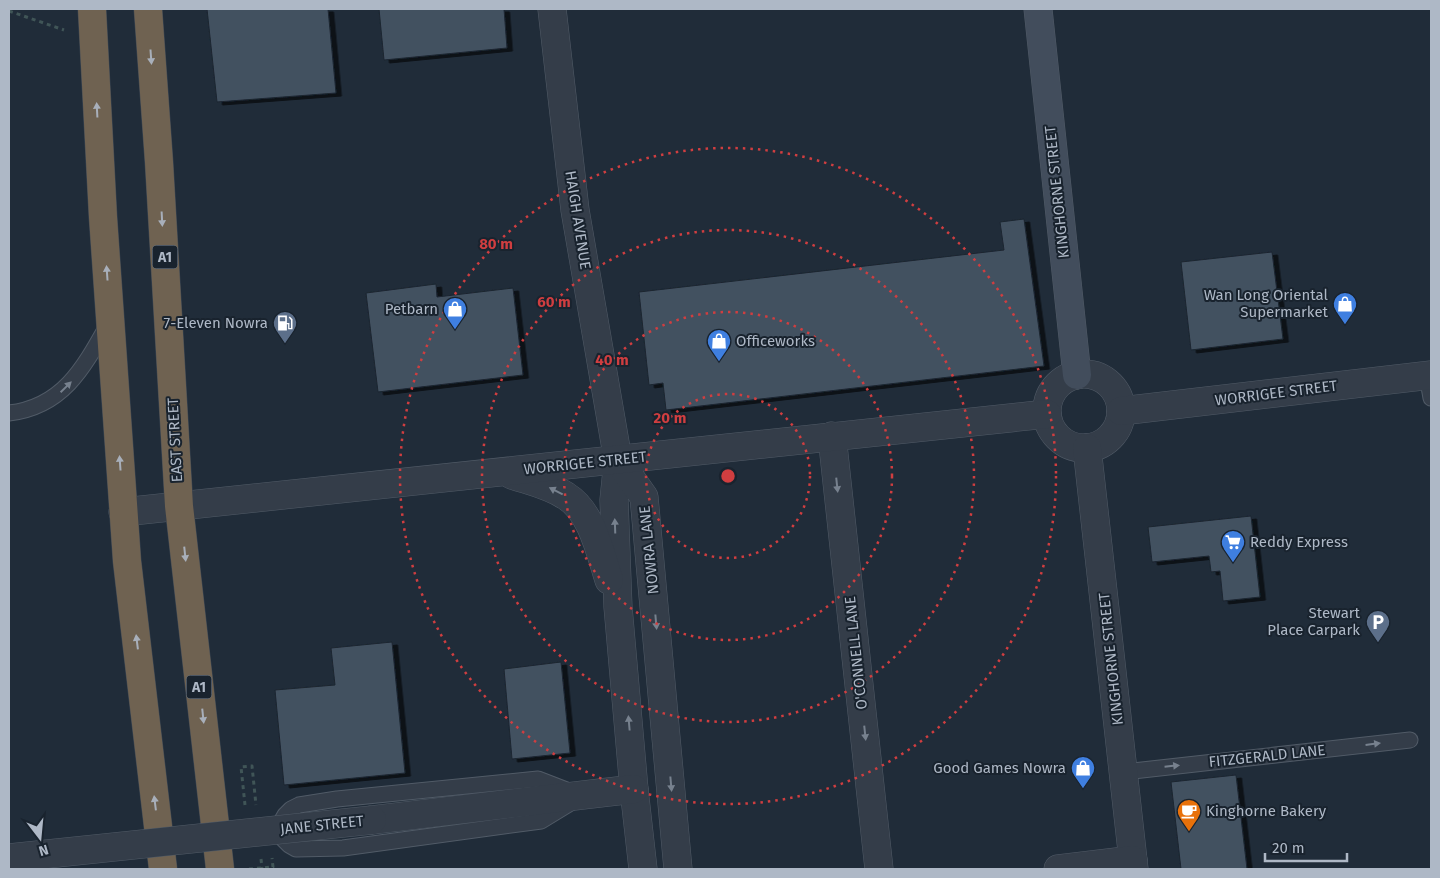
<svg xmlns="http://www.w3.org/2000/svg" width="1440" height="878" font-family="'Fira Sans',sans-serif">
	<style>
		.building { fill: #435161; stroke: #1b2530; filter: url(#shadow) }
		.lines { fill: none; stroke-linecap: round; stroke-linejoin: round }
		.lane-casing { stroke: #515b67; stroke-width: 17 }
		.street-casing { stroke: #515b67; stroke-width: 29 }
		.secondary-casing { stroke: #515b67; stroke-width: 29 }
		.highway-casing { stroke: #3e4854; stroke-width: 29 }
		.path { stroke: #405557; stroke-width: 3; stroke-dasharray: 4 4; stroke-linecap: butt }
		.lane { stroke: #343d49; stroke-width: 15 }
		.street { stroke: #343d49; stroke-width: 28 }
		.secondary { stroke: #424d5c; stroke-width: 28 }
		.highway { stroke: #6f6251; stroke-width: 28 }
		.street-bridge-casing { stroke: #515b67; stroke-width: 29; stroke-linecap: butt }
		.street-bridge { stroke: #343d49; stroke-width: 28 }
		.oneway { fill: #a8afba }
		.oneway2 { fill: #77818e }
		.ring { fill: none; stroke: #d03e40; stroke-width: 2.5; stroke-dasharray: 2.5 5 }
		.labels { text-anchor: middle; stroke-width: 4; stroke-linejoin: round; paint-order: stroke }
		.shield { fill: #19232e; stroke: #818b98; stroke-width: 1 }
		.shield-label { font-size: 14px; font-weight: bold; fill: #aeb8c6 }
		.street-label { font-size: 15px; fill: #aeb8c6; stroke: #19232e }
		.poi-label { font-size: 15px; fill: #aeb8c6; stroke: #19232e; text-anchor: end }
		.centre { fill: #d03e40; stroke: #19232e; stroke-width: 2.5 }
		.ring-label { font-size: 15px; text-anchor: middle; font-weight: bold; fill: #d03e40; stroke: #19232e; stroke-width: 4; stroke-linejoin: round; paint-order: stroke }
	</style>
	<defs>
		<filter id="shadow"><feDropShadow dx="5.5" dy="3" stdDeviation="0" flood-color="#0009"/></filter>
	</defs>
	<rect width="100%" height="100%" fill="#202c39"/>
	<g class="building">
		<polygon points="207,9 328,9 336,93 217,102"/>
		<polygon points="379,9 504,9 507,48 384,60"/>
		<polygon points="1024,219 1044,366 666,410 663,383 649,385 639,292 1004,250 1000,222"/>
		<polygon points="1272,252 1283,339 1191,350 1181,262"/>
		<polygon points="436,284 437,297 513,288 523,375 378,392 366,293"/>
		<polygon points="1251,516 1260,597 1223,601 1220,571 1211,572 1209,556 1152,562 1148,527"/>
		<polygon points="392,642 405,773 284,785 275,690 335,685 331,648"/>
		<polygon points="561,662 570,753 512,759 504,669"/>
		<polygon points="1236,775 1247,869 1181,869 1171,782"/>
	</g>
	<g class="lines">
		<g class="lane-casing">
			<g id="lane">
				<polyline points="1427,375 1431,398"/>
				<path d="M 9,413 C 62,407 83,369 107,326"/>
				<polyline points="1124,772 1410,740"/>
				<polygon points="538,779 582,796 541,821 343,848 296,849 289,845 283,839 280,830 281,822 285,815 291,809 299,805 337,799"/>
			</g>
		</g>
		<g class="street-casing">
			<g id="street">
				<polyline points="552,9 575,210 618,460 614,500 618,607 634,789 643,869"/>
				<circle cx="1084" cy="411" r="37"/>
				<polyline points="1121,411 1431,375"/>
				<polyline points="832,436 879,869"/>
				<polyline points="1087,448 1134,869"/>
				<polyline points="618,460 644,497 678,869"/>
				<path d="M 512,475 C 530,481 549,485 566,496 C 592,512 600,552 609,580"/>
				<polyline points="123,512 1047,414"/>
				<polyline points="372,820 634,789"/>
				<polyline points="1058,869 1133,860"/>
			</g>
		</g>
		<g class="secondary-casing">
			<polyline id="secondary" points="1038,9 1077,375"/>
		</g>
		<g class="highway-casing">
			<g id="highway">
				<polyline points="92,9 103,217 127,561 163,869"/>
				<polyline points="148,9 159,162 179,506 220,869"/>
			</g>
		</g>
		<g class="path">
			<polyline points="9,11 64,30"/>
			<polyline points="245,805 241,767 252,766 256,805"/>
			<polyline points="261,859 262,868"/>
			<polyline points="249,869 273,867 272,858"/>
		</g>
		<use href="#lane" class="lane"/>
		<use href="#street" class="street"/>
		<use href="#secondary" class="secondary"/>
		<use href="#highway" class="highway"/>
		<g class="street-bridge-casing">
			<polyline id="street-bridge" points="9,858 372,820"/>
		</g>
		<use href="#street-bridge" class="street-bridge"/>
	</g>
	<defs><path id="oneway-solid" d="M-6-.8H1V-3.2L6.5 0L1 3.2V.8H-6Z" transform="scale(1.25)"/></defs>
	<g class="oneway">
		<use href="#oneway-solid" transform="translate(151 57) rotate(86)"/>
		<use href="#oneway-solid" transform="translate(97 110) rotate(-93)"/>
		<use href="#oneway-solid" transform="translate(162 219) rotate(87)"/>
		<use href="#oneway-solid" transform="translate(107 273) rotate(-94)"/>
		<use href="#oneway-solid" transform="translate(120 463) rotate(-94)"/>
		<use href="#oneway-solid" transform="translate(185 554) rotate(84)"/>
		<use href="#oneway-solid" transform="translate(137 642) rotate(-97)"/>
		<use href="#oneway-solid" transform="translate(203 716) rotate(84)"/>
		<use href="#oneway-solid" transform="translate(155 803) rotate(-97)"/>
	</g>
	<g class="oneway2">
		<use href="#oneway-solid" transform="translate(66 387) rotate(-44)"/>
		<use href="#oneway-solid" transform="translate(837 485) rotate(84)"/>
		<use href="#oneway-solid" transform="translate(556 491) rotate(-153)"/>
		<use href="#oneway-solid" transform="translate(615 526) rotate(-92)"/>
		<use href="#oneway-solid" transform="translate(656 622) rotate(85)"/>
		<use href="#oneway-solid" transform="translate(629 723) rotate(-95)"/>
		<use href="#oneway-solid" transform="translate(865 733) rotate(84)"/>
		<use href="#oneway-solid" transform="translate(1373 744) rotate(-7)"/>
		<use href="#oneway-solid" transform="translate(1172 766) rotate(-6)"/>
		<use href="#oneway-solid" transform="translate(671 784) rotate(85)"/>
	</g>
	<g class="ring">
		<circle cx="728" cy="476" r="82"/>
		<circle cx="728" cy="476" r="164"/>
		<circle cx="728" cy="476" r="246"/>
		<circle cx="728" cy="476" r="328"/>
	</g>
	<defs>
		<g id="shop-pin" transform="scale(1.25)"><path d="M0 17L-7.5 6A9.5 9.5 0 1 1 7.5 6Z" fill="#3f7fe0" stroke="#19232e"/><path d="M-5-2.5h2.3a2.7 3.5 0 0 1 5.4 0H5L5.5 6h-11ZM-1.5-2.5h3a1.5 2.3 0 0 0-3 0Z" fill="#fff"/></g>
		<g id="fuel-pin" transform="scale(1.25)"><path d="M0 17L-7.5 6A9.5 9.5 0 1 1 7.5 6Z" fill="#5c6f8a" stroke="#19232e"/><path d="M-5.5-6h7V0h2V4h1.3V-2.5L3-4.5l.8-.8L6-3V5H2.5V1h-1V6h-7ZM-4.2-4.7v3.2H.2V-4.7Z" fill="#fff"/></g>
		<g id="supermarket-pin" transform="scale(1.25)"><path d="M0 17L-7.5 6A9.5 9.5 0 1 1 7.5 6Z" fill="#3f7fe0" stroke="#19232e"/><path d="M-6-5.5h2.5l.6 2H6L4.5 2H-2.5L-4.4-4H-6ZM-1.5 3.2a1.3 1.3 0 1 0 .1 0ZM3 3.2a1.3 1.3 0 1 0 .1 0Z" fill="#fff"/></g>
		<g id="parking-pin" transform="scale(1.25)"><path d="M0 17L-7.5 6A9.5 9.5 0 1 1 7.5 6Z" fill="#5c6f8a" stroke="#19232e"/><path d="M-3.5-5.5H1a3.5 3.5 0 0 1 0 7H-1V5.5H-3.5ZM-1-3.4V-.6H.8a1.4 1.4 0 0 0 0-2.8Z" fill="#fff"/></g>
		<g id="cafe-pin" transform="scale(1.25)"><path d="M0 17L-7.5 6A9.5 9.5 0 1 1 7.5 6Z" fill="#e8710a" stroke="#19232e"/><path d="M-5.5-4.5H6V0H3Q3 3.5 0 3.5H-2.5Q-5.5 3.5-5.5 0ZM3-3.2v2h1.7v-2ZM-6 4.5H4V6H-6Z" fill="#fff"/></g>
	</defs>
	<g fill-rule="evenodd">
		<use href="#shop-pin" x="1345" y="304"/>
		<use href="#shop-pin" x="455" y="309"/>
		<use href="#fuel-pin" x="285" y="323"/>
		<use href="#shop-pin" x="719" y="341"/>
		<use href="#supermarket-pin" x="1233" y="542"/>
		<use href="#parking-pin" x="1378" y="622"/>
		<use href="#shop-pin" x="1083" y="768"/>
		<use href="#cafe-pin" x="1189" y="811"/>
	</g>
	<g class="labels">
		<g class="shield">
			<rect x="152.5" y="245.5" width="25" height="23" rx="4"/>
			<rect x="186.5" y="675.5" width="25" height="23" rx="4"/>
		</g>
		<g class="shield-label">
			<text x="165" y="262">A1</text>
			<text x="199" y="692">A1</text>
		</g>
		<g class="street-label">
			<text transform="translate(1057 192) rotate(-96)" y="5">KINGHORNE STREET</text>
			<text transform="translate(578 220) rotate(81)" y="5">HAIGH AVENUE</text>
			<text transform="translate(1276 393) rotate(-7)" y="5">WORRIGEE STREET</text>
			<text transform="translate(175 440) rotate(-93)" y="5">EAST STREET</text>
			<text transform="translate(585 463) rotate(-6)" y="5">WORRIGEE STREET</text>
			<text transform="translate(649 550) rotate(-96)" y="5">NOWRA LANE</text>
			<text transform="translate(856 653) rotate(-96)" y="5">O'CONNELL LANE</text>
			<text transform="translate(1111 659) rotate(-96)" y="5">KINGHORNE STREET</text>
			<text transform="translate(1267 756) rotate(-6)" y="5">FITZGERALD LANE</text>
			<text transform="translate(322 825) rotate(-6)" y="5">JANE STREET</text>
		</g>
		<g class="poi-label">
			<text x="1328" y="300">Wan Long Oriental<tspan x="1328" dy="17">Supermarket</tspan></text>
			<text x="438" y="314">Petbarn</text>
			<text x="268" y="328">7-Eleven Nowra</text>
			<text x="736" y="346" text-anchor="start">Officeworks</text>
			<text x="1250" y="547" text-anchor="start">Reddy Express</text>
			<text x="1360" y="618">Stewart<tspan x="1360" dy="17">Place Carpark</tspan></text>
			<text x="1066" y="773">Good Games Nowra</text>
			<text x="1206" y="816" text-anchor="start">Kinghorne Bakery</text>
		</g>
	</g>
	<circle cx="728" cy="476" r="8" class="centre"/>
	<g class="ring-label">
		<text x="496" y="249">80 m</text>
		<text x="554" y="307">60 m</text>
		<text x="612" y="365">40 m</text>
		<text x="670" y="423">20 m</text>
	</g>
	<rect width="1440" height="878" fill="none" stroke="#aeb8c6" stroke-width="20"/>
	<g transform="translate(40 838) rotate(164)" stroke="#19232e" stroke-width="4" paint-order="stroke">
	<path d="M0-4L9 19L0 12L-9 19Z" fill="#aeb8c6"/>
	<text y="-8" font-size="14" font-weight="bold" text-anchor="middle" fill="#aeb8c6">N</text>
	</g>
	<path d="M1265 853v8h82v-8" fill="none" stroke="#aeb8c6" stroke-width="2.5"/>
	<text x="1272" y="853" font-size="15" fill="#aeb8c6" stroke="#19232e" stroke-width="4" paint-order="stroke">20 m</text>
</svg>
